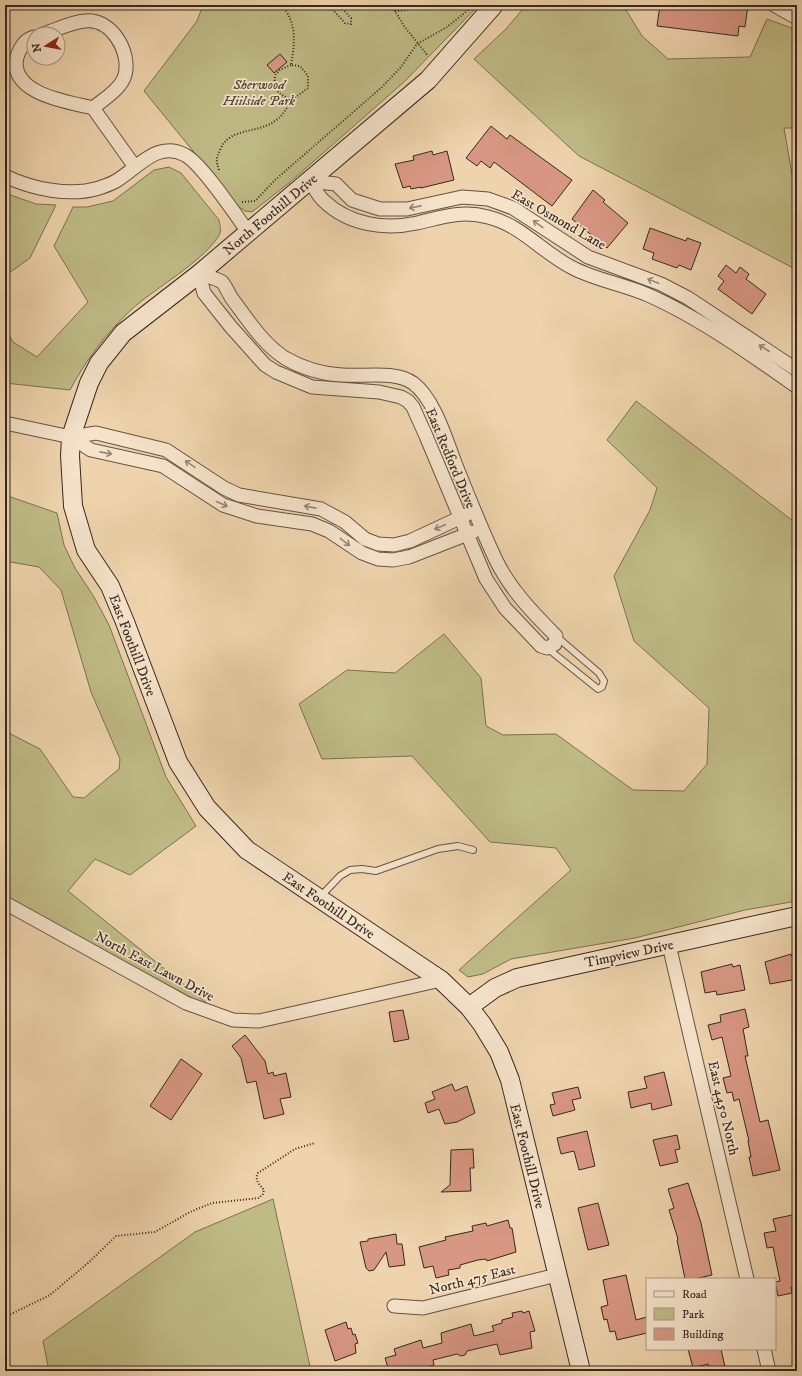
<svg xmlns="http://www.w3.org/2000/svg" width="802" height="1376" font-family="'IM FELL DW Pica',serif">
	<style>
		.green { fill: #bfbb85; stroke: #7a7253 }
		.building { fill: #d89783; stroke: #362921 }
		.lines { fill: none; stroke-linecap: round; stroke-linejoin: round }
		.lane-casing { stroke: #645444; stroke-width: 8 }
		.street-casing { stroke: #645444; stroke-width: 15 }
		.secondary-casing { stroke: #362921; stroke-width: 20 }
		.path { stroke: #362921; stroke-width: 2; stroke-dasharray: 1 2; stroke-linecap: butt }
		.lane { stroke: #f4e2c9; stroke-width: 6 }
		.street { stroke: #f4e2c9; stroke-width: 13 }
		.secondary { stroke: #f4e2c9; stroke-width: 18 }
		.oneway { stroke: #958675 }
		.labels { text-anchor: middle; stroke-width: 3.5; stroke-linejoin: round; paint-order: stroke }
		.park-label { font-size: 14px; font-style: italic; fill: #514635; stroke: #f4e2c9 }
		.street-label { font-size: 14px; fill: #362921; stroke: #f4e2c9 }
	</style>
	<rect width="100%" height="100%" fill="#eed3ac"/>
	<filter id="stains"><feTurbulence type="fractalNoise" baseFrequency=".005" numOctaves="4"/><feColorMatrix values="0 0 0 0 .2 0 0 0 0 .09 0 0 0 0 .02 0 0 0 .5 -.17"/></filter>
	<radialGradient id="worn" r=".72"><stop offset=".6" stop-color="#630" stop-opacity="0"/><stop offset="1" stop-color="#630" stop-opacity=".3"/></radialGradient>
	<g class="green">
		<polygon points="203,5 479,5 404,82 289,183 252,212 245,211 238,206 144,91 197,21"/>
		<polygon points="526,5 623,5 642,36 668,59 750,57 767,19 797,30 797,128 784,128 797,204 797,270 579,156 474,59 507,28"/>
		<path d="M 169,167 L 181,173 L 219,220 C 220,226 222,232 218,237 C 200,264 156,287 131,310 C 106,333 86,360 70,390 L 5,383 L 5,328 L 13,342 L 37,357 L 88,302 L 54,246 L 73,207 L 87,207 L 113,201 L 154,170 Z"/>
		<polygon points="5,193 36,204 56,205 30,258 5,276"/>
		<polygon points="636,401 797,524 797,901 745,910 635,938 511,959 483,974 468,977 459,970 571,870 556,848 490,842 412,756 322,759 299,704 347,670 395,673 444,634 481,678 486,726 503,735 556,734 633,790 684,791 707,764 709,708 634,641 614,576 650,510 657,488 607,440"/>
		<polygon points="5,495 57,513 64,545 75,568 94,597 109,625 166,777 196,826 130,875 95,859 68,891 218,1012 5,897 5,731 40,749 73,797 84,798 119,769 120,759 91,692 61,590 39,567 5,561"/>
		<polygon points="273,1199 311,1371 49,1371 43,1341 195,1232"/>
	</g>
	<g class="building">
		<polygon points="660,5 748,5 745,27 739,26 738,36 657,26"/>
		<polygon points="280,54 287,62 274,73 267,65"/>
		<polygon points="491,126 507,139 510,135 572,180 552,206 494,162 490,168 481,161 477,166 466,158"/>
		<polygon points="432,151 433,155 447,151 454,180 421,188 421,187 411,189 410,186 403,188 395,164 414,160 413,156"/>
		<polygon points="593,190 605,200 603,202 628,223 607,248 572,219"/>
		<polygon points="650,228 686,241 687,238 701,243 691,270 679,265 677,268 652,259 654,253 643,249"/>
		<polygon points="726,265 736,273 740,267 749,274 746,279 766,294 752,314 718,289 724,281 718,276"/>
		<polygon points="791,954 791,956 797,955 797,979 770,984 765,962"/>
		<polygon points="732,964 733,967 740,965 745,990 717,995 716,991 705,993 701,972"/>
		<polygon points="745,1009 749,1027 743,1029 748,1056 745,1056 760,1122 768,1120 780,1170 753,1176 749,1157 751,1157 748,1141 749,1141 739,1099 734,1101 732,1092 727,1093 723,1078 731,1076 722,1037 712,1040 708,1025 721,1022 720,1015"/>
		<polygon points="403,1010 409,1039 394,1042 389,1012"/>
		<polygon points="245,1035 265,1061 268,1074 273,1072 274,1076 286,1073 291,1097 280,1099 284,1114 264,1119 256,1081 247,1083 241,1058 232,1046"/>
		<polygon points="181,1059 202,1074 171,1120 150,1106"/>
		<polygon points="664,1072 672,1105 652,1110 651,1103 631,1108 628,1092 647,1088 644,1077"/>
		<polygon points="452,1084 455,1091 467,1086 475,1113 457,1122 445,1124 439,1109 428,1113 425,1103 435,1099 432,1092"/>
		<polygon points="578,1087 581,1098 572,1100 575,1110 553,1116 550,1105 555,1104 552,1093"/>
		<polygon points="587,1131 595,1166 579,1170 574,1151 561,1154 557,1138"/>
		<polygon points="677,1135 680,1149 675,1150 678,1162 660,1166 653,1140"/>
		<polygon points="473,1149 474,1168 470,1168 471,1191 441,1192 450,1185 451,1150"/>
		<polygon points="688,1183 701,1223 712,1275 694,1279 685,1279 677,1240 678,1239 669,1210 674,1208 668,1189"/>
		<polygon points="598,1203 609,1245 588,1250 578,1208"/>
		<polygon points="797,1214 797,1285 791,1287 792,1293 778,1296 775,1282 780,1281 773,1247 767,1248 764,1233 776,1231 773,1219"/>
		<polygon points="508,1220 510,1228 512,1228 516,1252 487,1261 486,1259 478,1260 460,1265 460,1268 448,1270 449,1275 436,1278 433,1266 424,1268 419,1247 446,1240 445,1237 473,1231 472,1226 486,1223 487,1226"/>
		<polygon points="396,1234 397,1244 402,1244 405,1265 389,1267 386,1252 374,1270 369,1271 366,1268 360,1242 368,1241 368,1239"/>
		<polygon points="626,1275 636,1320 647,1317 647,1333 617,1340 615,1331 610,1332 607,1319 604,1320 601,1307 608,1305 603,1280"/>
		<polygon points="522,1311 523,1313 529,1311 535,1331 530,1332 532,1348 500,1355 497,1344 467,1351 465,1355 461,1356 457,1354 433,1360 434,1365 427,1367 428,1371 389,1371 385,1358 396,1355 394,1349 421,1340 423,1348 442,1343 441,1333 471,1324 474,1336 494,1331 492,1326 502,1323 502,1320 513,1317 512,1313"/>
		<polygon points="346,1322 348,1329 351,1328 353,1335 355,1334 358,1343 355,1344 356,1353 335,1361 325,1330"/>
		<polygon points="688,1349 721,1349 725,1367 710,1371 708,1364 693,1368"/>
	</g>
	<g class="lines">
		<g class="lane-casing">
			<g id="lane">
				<polyline points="547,648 598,689 602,687 604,681 599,673 557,637"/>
				<polyline points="320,897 340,876 350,870 362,869 376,871 438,849 458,846 473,850"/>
			</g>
		</g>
		<g class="street-casing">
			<g id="street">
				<polyline points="774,5 797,18"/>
				<path d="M 43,34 C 56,30 71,22 85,21 C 111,18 131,51 125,75 C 121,89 104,99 93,108"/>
				<path d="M 34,37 C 24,40 20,48 17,57 C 8,94 69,102 93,108 L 135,167"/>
				<path d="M 5,176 C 32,189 70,197 99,188 C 105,186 111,184 116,181 C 138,168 157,140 185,155 C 201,163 236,215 248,232"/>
				<path d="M 199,274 C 205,276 216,278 222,282 C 226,286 229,295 233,300 C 248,320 263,344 285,358 C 304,369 321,374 342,375 C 364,377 394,370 413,383 C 435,399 447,443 457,468 C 469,498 481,528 495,558 C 509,588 532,612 556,636 L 555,644 L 547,648 L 541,646 L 505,608 L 486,579 L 426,436 L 413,407 L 408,401 L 401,397 L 379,392 L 312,387 L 276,372 L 265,365 L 231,327 L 204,293 Z"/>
				<path d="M 797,370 L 688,298 L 661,284 L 588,257 L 513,208 L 488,199 L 462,197 L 407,209 L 380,209 L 352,200 L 336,184 L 310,181 C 314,187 318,196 324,201 C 349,225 385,230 417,223 C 443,217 462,210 488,217 C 521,225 542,252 571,267 C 595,280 623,284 648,295 C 698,317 752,355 797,387"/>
				<polyline points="5,423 71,437 91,450 163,466 223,505 257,516 312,524 329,531 362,553 378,559 393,560 409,557 473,532"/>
				<polyline points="71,437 96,433 166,450 224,488 239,495 321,509 345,522 365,539 378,544 394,545 410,541 466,515"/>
				<polyline points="5,903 186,1003 233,1020 259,1021 441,980"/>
				<polyline points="669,945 747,1279"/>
				<polyline points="394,1306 423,1308 557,1275"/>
				<polyline points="764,1349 769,1371"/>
			</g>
		</g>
		<g class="secondary-casing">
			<g id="secondary">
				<polyline points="494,5 428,80 199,274 123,333 99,363 89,383 71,437 70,456 73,506 86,550 110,586 125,622 178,762 207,808 247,850 441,980 469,1007 482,1024 499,1052 510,1080 581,1371"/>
				<polyline points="469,1007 495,988 517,978 797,916"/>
			</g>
		</g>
		<g class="path">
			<polyline points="321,5 334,11 345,23 351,24 351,18 339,5"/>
			<polyline points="387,5 395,11 404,26 428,56"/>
			<polyline points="395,11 407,10 414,5"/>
			<path d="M 291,65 L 280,70 L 275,75 C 274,90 277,94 291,99"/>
			<path d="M 219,170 C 216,162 216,158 220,150 C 229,127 257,134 275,121 C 283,116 287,108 291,99 L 299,95 L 308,88 L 308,76 L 300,66 L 291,65 C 295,43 297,24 282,5"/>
			<polyline points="242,202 255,201 275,180 382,87 401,67 417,44 447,27 467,11 471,5"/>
			<path d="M 5,1317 L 50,1295 L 88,1263 L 116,1236 L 155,1232 L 190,1212 L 212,1203 L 259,1198 L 263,1194 L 264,1190 C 260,1185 254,1180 258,1173 L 295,1149 L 315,1143"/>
		</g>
		<use href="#lane" class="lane"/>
		<use href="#street" class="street"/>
		<use href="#secondary" class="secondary"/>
	</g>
	<defs><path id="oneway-shaft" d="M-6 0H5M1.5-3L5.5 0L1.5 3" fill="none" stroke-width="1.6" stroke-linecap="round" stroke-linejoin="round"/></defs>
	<g class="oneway">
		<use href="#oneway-shaft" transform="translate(415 207) rotate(169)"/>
		<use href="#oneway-shaft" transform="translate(538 224) rotate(-144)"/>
		<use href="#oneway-shaft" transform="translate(653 281) rotate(-158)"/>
		<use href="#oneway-shaft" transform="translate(764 348) rotate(-147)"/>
		<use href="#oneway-shaft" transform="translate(106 453) rotate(11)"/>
		<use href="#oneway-shaft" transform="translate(190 464) rotate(-145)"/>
		<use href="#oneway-shaft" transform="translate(222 504) rotate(24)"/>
		<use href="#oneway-shaft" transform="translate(310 507) rotate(-169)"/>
		<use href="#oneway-shaft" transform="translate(440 527) rotate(156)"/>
		<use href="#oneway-shaft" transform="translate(345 542) rotate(38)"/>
	</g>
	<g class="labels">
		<g class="park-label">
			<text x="259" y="89">Sherwood<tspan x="259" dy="16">Hiilside Park</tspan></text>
		</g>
		<g class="street-label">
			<text transform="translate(270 214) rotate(-40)" y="5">North Foothill Drive</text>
			<text transform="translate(559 219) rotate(30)" y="5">East Osmond Lane</text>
			<text transform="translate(451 458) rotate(67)" y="5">East Redford Drive</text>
			<text transform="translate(133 645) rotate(69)" y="5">East Foothill Drive</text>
			<text transform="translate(329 905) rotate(34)" y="5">East Foothill Drive</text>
			<text transform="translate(629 953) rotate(-12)" y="5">Timpview Drive</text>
			<text transform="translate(155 966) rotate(28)" y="5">North East Lawn Drive</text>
			<text transform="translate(724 1108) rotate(77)" y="5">East 4450 North</text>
			<text transform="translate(528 1156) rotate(76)" y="5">East Foothill Drive</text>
			<text transform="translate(472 1279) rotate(-14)" y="5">North 475 East</text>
		</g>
	</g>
	<rect width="802" height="1376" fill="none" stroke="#eed3ac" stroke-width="20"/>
	<rect x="6" y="6" width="790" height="1364" fill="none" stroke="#362921" stroke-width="2"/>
	<rect x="10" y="10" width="782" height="1356" fill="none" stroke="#362921"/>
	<rect x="646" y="1278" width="130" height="72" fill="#f4e2c9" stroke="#a89886"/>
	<rect x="654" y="1291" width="20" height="6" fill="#f4e2c9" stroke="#a89886"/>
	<text x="682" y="1298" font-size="12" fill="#362921">Road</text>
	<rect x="654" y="1308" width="20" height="12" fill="#bfbb85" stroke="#a89886"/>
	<text x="682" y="1318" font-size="12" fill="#362921">Park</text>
	<rect x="654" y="1328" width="20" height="12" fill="#d89783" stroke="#a89886"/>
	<text x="682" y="1338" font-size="12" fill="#362921">Building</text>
	<g transform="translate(46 46) rotate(259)"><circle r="19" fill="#f4e2c9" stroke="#a89886"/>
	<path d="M0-3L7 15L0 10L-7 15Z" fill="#8f2418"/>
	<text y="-6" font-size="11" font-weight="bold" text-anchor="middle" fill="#362921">N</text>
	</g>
	<rect width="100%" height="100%" filter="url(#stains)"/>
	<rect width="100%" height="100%" fill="url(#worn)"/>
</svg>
